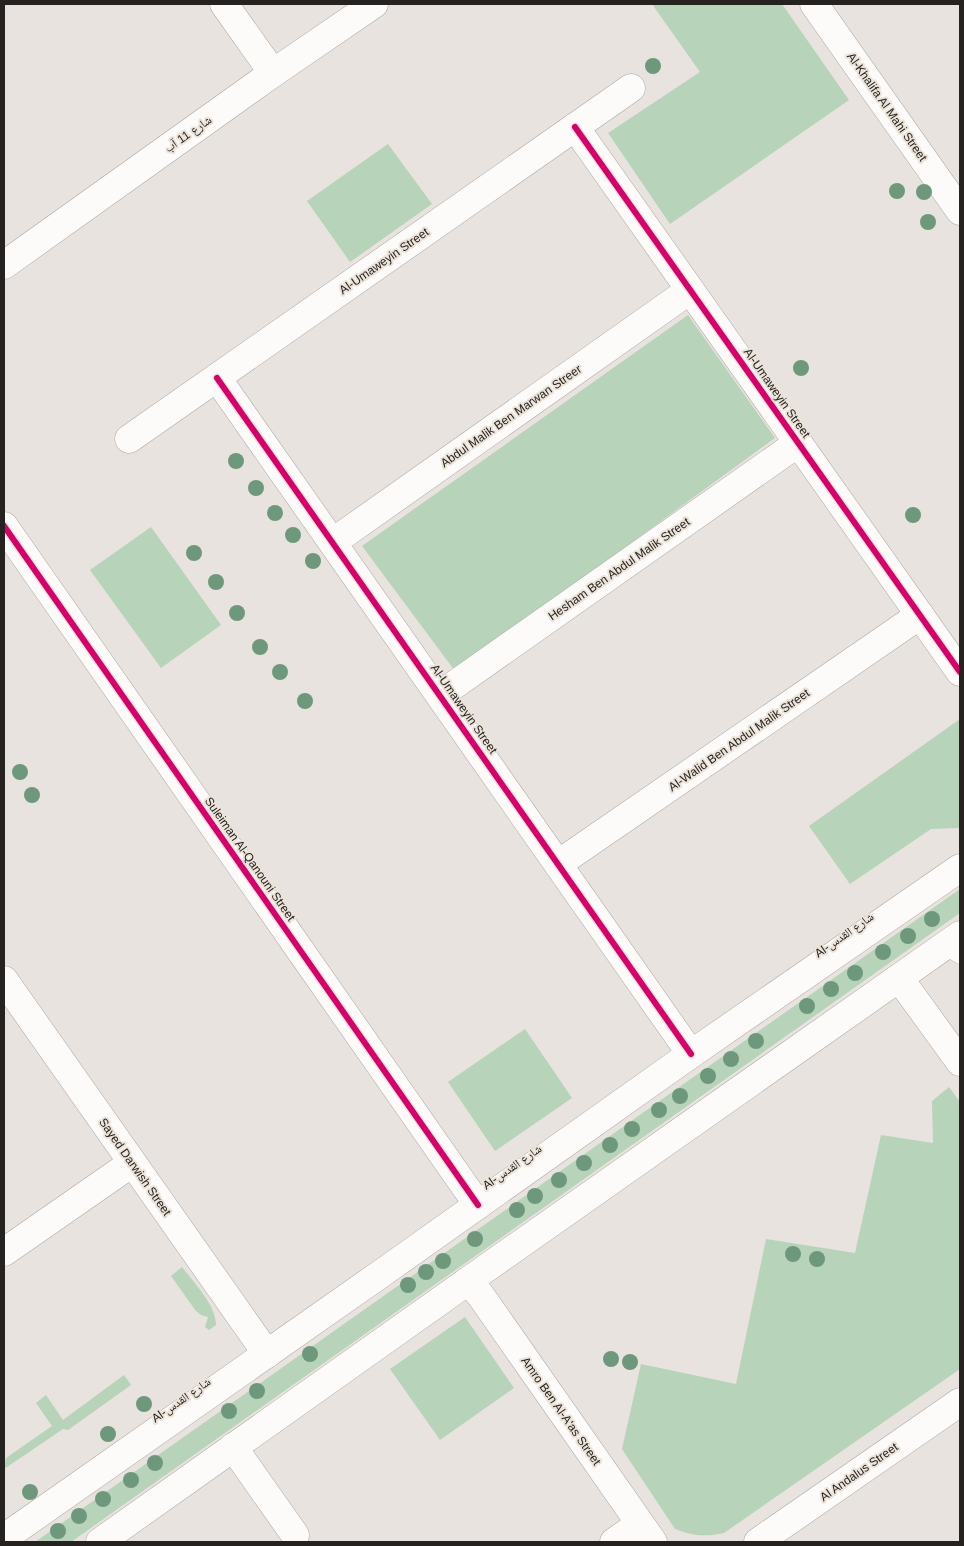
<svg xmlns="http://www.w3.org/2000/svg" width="964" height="1546" font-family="Arial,'Noto Naskh Arabic',sans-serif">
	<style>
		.green { fill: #b7d3ba }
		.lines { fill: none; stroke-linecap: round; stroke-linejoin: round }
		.lane-casing { stroke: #aca8a4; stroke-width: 15 }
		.street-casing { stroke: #aca8a4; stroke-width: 29 }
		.secondary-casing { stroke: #aca8a4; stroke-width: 29 }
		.primary-casing { stroke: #aca8a4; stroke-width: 29 }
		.lane { stroke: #fcfbfa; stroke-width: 14 }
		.street { stroke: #fcfbfa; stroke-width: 28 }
		.secondary { stroke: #fcfbfa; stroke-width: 28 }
		.primary { stroke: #fcfbfa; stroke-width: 28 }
		.cycleway-casing { stroke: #ece4da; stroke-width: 9 }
		.cycleway { stroke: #d6006c; stroke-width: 6 }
		.tree { fill: #6e987c }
		.labels { text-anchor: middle; stroke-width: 4; stroke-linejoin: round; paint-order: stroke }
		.street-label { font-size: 12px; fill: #25221f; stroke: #ece4da }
	</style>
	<rect width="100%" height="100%" fill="#e8e3de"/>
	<g class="green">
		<polygon points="652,4 782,4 849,100 670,224 608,133 700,72"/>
		<polygon points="388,144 432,204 350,262 307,201"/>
		<polygon points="688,315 775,438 455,671 362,546"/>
		<polygon points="151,527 221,625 161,668 90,570"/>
		<polygon points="960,719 960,828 931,829 850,884 809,826"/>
		<polygon points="960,889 960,913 71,1542 35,1542"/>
		<polygon points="525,1029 572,1098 495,1151 448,1082"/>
		<path d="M 949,1087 L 960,1102 L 960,1369 L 724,1533 C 705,1537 693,1536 675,1529 L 622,1449 L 641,1364 L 736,1384 L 766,1239 L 855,1253 L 881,1135 L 933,1143 L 932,1101 Z"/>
		<path d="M 182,1267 C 194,1283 216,1305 216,1325 L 209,1330 L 205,1327 L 208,1317 L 201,1315 L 196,1311 L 171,1276 Z"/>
		<polygon points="465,1317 514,1388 440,1440 390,1369"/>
		<polygon points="124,1375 131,1385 68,1430 63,1429 4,1469 6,1458 52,1426 36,1403 46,1395 63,1420"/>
	</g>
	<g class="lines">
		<g class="lane-casing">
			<polyline id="lane" points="944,947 960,957"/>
		</g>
		<g class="street-casing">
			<g id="street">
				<polyline points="224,4 273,73"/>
				<polyline points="575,127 960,672"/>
				<polyline points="4,265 273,73 374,4"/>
				<polyline points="217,378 691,1054"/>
				<polyline points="129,439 631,88"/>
				<polyline points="333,542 690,290"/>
				<polyline points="440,695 798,443"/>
				<polyline points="558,864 920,615"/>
				<polyline points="899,978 960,1062"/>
				<polyline points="4,980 267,1354"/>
				<polyline points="4,1252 132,1163"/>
				<polyline points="468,1281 481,1296 653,1542"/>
				<polyline points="233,1447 295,1535"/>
				<polyline points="614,1542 640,1524"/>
				<polyline points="758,1542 960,1402"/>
			</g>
		</g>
		<g class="secondary-casing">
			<g id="secondary">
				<polyline points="814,4 960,211"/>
				<polyline points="4,526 478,1205"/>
			</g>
		</g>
		<g class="primary-casing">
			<g id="primary">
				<polyline points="4,1538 382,1273 691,1054 960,868"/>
				<polyline points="100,1542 468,1281 960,935"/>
			</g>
		</g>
		<use href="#lane" class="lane"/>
		<use href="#street" class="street"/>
		<use href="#secondary" class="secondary"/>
		<use href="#primary" class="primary"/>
		<g class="cycleway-casing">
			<g id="cycleway">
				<polyline points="575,127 960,672"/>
				<polyline points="217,378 691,1054"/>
				<polyline points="4,526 478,1205"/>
			</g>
		</g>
		<use href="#cycleway" class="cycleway"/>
	</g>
	<g class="tree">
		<circle cx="653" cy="66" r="8"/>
		<circle cx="897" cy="191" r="8"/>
		<circle cx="924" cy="192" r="8"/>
		<circle cx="928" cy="222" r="8"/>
		<circle cx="801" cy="368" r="8"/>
		<circle cx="236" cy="461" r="8"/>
		<circle cx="256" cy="488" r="8"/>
		<circle cx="275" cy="513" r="8"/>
		<circle cx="913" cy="515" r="8"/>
		<circle cx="293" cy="535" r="8"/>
		<circle cx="194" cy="553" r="8"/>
		<circle cx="313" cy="561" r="8"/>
		<circle cx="216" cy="582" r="8"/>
		<circle cx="237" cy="613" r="8"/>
		<circle cx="260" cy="647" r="8"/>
		<circle cx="280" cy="672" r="8"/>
		<circle cx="305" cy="701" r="8"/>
		<circle cx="20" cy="772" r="8"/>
		<circle cx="32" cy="795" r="8"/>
		<circle cx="932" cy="919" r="8"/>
		<circle cx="908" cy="936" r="8"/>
		<circle cx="883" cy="952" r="8"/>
		<circle cx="855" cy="973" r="8"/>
		<circle cx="831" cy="989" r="8"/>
		<circle cx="807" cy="1006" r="8"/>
		<circle cx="756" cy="1041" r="8"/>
		<circle cx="731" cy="1059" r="8"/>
		<circle cx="708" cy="1076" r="8"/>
		<circle cx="680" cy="1096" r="8"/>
		<circle cx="659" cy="1110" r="8"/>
		<circle cx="632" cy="1129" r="8"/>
		<circle cx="610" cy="1145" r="8"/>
		<circle cx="584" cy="1163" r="8"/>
		<circle cx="559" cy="1180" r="8"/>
		<circle cx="535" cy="1196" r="8"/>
		<circle cx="517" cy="1210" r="8"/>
		<circle cx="475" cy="1239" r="8"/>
		<circle cx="793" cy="1254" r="8"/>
		<circle cx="817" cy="1259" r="8"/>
		<circle cx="443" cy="1261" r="8"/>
		<circle cx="426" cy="1272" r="8"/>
		<circle cx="408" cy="1285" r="8"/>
		<circle cx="310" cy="1354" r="8"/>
		<circle cx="611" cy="1359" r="8"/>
		<circle cx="630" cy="1362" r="8"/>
		<circle cx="257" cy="1391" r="8"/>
		<circle cx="144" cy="1404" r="8"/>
		<circle cx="229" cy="1411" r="8"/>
		<circle cx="108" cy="1434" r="8"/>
		<circle cx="155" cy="1463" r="8"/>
		<circle cx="131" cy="1480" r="8"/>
		<circle cx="30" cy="1492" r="8"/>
		<circle cx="103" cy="1499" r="8"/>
		<circle cx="79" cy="1516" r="8"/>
		<circle cx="58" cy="1531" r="8"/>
	</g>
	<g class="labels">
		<g class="street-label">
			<text transform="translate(887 107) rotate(55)" y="4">Al-Khalifa Al Mahi Street</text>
			<text transform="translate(188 134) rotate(-35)" y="4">شارع 11 آب</text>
			<text transform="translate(384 261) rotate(-35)" y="4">Al-Umaweyin Street</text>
			<text transform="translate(777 393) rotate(55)" y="4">Al-Umaweyin Street</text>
			<text transform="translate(511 416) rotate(-35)" y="4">Abdul Malik Ben Marwan Streer</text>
			<text transform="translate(619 569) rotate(-35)" y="4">Hesham Ben Abdul Malik Street</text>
			<text transform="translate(464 709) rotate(55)" y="4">Al-Umaweyin Street</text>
			<text transform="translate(739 740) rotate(-35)" y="4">Al-Walid Ben Abdul Malik Street</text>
			<text transform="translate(250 859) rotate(55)" y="4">Suleiman Al-Qanouni Street</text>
			<text transform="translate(844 935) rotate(-35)" y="4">Al-شارع القدس</text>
			<text transform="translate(135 1167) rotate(55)" y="4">Sayed Darwish Street</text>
			<text transform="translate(512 1167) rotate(-35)" y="4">Al-شارع القدس</text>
			<text transform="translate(181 1400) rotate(-35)" y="4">Al-شارع القدس</text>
			<text transform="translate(561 1411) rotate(55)" y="4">Amro Ben Al-A'as Street</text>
			<text transform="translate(859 1472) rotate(-35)" y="4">Al Andalus Street</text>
		</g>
	</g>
	<rect width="964" height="1546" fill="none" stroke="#25221f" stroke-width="10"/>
</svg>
